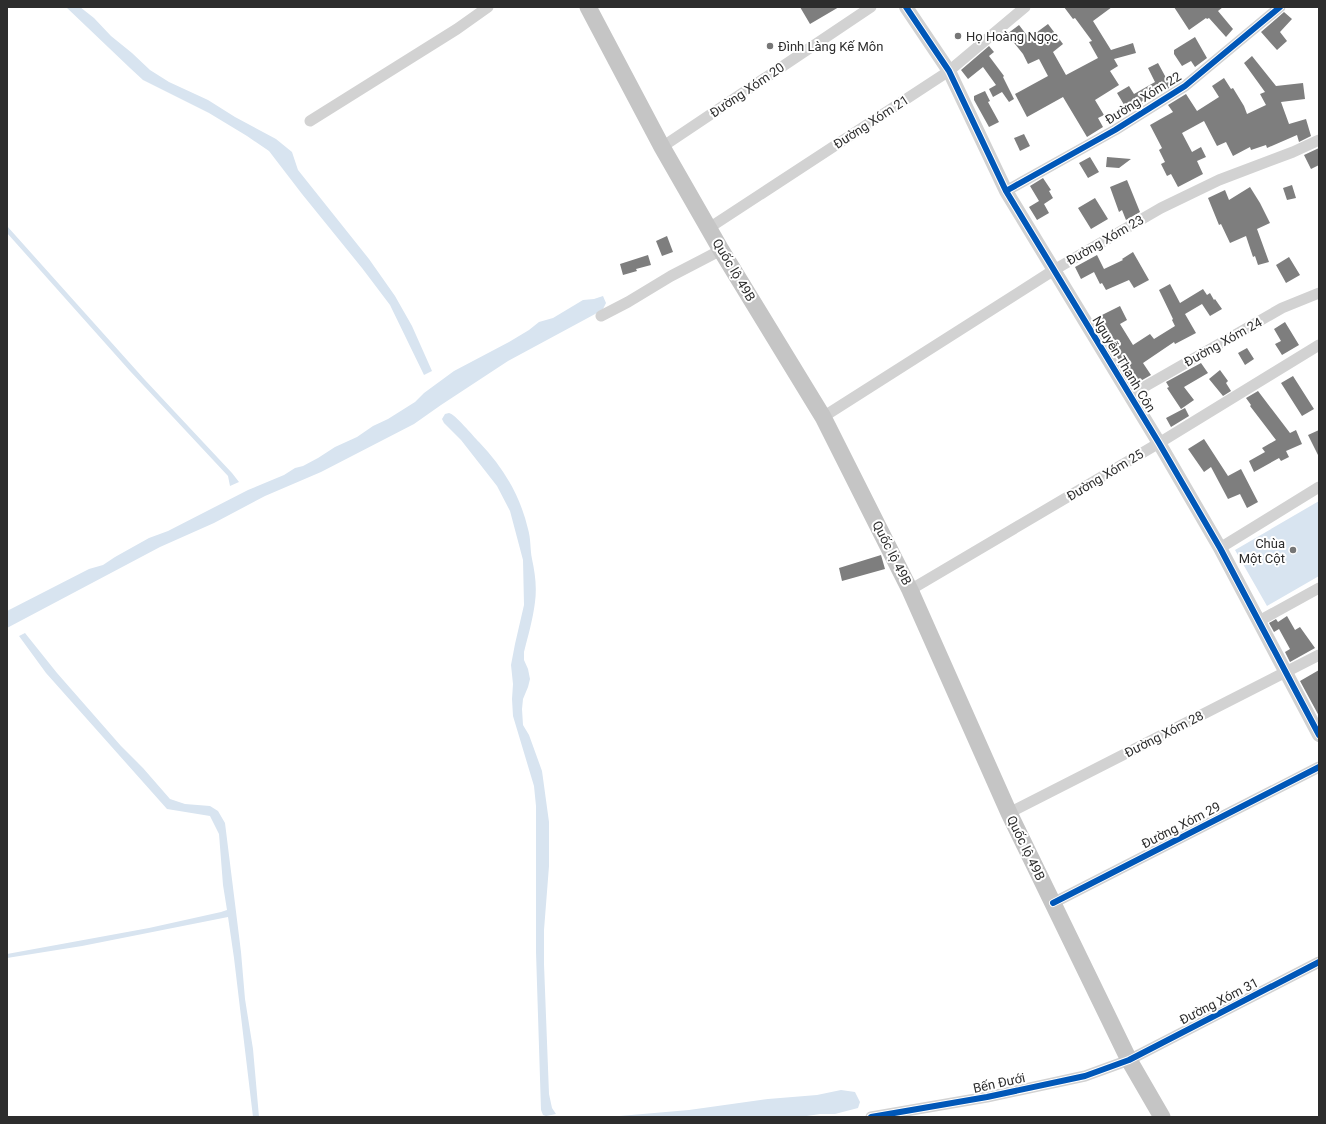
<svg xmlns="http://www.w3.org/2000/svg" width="1326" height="1124" font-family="Roboto,sans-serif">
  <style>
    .water { fill: #d8e4f0 }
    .building { fill: #7e7e7e }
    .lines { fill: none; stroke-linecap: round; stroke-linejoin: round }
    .minor { stroke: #d2d2d2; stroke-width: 11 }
    .tertiary { stroke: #d2d2d2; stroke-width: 14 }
    .primary { stroke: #c5c5c5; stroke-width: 17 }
    .cycleway-casing { stroke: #fff; stroke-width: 8 }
    .cycleway { stroke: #0057b8; stroke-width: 6 }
    .poi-dot { fill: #767676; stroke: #fff; stroke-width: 1.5 }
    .labels { text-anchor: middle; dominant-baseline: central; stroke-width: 4; stroke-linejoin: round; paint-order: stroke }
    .poi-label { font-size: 13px; fill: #2d2d2d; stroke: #fff; text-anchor: start }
    .street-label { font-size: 13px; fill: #2d2d2d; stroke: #fff }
  </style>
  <rect width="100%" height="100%" fill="#fff"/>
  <path class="water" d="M 66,7 L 80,7 L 94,18 L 111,36 L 132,53 L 150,70 L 169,82 L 208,100 L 235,117 L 276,139 L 292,152 L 298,170 L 369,259 L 395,296 L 412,326 L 432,371 L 424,375 L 390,305 L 362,268 L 302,194 L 269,151 L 247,136 L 209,113 L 143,80 L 130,68 Z
    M 7,226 L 145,380 L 232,473 L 239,482 L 230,486 L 228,476 L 130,371 L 7,233 Z
    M 603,296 L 606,303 L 603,309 L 597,313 L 508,361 L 441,405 L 414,424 L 321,472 L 265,496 L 214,523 L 160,547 L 7,628 L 7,611 L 89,569 L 103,565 L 115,557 L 149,538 L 168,531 L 248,490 L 284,475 L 295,468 L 303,466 L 318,458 L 335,447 L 357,437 L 373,426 L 388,419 L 415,402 L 424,393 L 454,371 L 509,342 L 529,330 L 539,322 L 553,318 L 583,300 L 594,299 Z
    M 449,413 C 455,414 473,436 479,442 C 503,467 520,495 528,529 C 531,539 530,549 532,559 C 535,573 537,587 535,602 C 533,619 528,636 524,652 L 524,660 L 528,669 L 530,679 L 528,687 L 523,699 L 522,709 L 523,725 L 529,735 L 542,771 L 549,822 L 549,866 L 544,930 L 544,964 L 549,1094 L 552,1108 L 556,1114 L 546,1116 L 543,1115 L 541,1110 L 536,952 L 536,806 L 534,786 L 513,716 L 512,699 L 513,684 L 511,665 L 515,644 L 524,605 L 523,560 L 510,511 L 497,486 L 461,440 L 444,423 L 442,419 L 445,414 Z
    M 1319,501 L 1319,576 L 1267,606 L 1235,550 Z
    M 25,633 L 57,673 L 121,746 L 143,768 L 170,799 L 185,804 L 210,806 L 218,811 L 225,823 L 241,952 L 245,999 L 253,1049 L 259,1117 L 253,1117 L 234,958 L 228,917 L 82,946 L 7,958 L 7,954 L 149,928 L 221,912 L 227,910 L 223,885 L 219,834 L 210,816 L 167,809 L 46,673 L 19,636 Z
    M 841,1090 L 855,1092 L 860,1102 L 858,1108 L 835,1114 L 820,1114 L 800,1117 L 608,1117 L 689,1110 L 768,1099 L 817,1095 Z"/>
  <path class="building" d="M 800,7 L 839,7 L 810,24 Z
    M 1064,7 L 1112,7 L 1093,21 L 1111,50 L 1133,43 L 1136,53 L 1114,59 L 1118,66 L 1110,71 L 1119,85 L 1095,100 L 1104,115 L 1098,118 L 1103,127 L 1087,137 L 1063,97 L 1027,117 L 1015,94 L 1048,76 L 1039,59 L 1028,64 L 1023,54 L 1007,34 L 1019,25 L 1029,38 L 1048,24 L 1063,44 L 1053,52 L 1066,75 L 1098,58 L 1089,42 L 1092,41 L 1075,18 L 1073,19 Z
    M 1174,7 L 1223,7 L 1218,11 L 1233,29 L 1226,37 L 1209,18 L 1207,19 L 1206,18 L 1189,30 Z
    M 1284,12 L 1292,19 L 1280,32 L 1287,41 L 1277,50 L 1261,32 Z
    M 1195,37 L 1207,58 L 1195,67 L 1191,61 L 1182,66 L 1174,54 L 1174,50 Z
    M 989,46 L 994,52 L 989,56 L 1004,76 L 1003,77 L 1014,99 L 1009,102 L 1002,92 L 993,97 L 989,89 L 996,85 L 983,67 L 968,79 L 961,70 Z
    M 1252,56 L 1276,86 L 1303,83 L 1305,99 L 1281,102 L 1289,124 L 1306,119 L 1311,136 L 1299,142 L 1297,135 L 1267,148 L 1266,145 L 1251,150 L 1250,147 L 1233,156 L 1226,142 L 1217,146 L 1204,121 L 1182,133 L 1192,152 L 1201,147 L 1206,157 L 1197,161 L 1203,174 L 1178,187 L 1171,174 L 1167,176 L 1161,164 L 1165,162 L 1159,150 L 1162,148 L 1150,125 L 1173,112 L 1168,105 L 1186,94 L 1197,111 L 1219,97 L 1212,86 L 1224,78 L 1231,89 L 1233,88 L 1244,106 L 1247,114 L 1266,105 L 1260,94 L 1265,92 L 1244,63 Z
    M 1158,63 L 1171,87 L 1160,93 L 1159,92 L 1141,102 L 1143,104 L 1129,113 L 1117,93 L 1129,86 L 1134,94 L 1155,82 L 1148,68 Z
    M 985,91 L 990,101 L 988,102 L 999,122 L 989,127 L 974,100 L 974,96 Z
    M 1024,134 L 1030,146 L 1020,151 L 1014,138 Z
    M 1319,148 L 1319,165 L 1311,169 L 1304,155 Z
    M 1090,157 L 1099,172 L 1088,178 L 1079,163 Z
    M 1107,157 L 1131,159 L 1119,168 L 1106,167 Z
    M 1043,178 L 1051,190 L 1049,191 L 1053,198 L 1044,204 L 1049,213 L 1037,220 L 1029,207 L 1039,201 L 1030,186 Z
    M 1127,180 L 1140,212 L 1126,220 L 1122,210 L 1119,212 L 1110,187 Z
    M 1292,185 L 1296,198 L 1287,200 L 1283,188 Z
    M 1250,187 L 1260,203 L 1270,223 L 1257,229 L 1269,262 L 1258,265 L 1255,256 L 1253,257 L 1246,236 L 1230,243 L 1221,224 L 1219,225 L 1208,198 L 1225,190 L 1229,200 Z
    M 1095,198 L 1108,219 L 1091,229 L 1078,208 Z
    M 667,236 L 673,252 L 662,256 L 656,241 Z
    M 1133,252 L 1149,280 L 1134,288 L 1129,280 L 1106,290 L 1102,283 L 1100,284 L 1094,272 L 1081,279 L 1075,267 L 1097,255 L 1104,269 L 1123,260 L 1122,259 Z
    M 648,255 L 651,265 L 636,269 L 637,271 L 623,275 L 620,264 Z
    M 1289,257 L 1300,275 L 1286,283 L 1276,265 Z
    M 1170,284 L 1180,303 L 1203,289 L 1207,295 L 1210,293 L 1214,300 L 1215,299 L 1222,309 L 1210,316 L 1202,304 L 1185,314 L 1196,333 L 1175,344 L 1174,342 L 1143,363 L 1151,375 L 1137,383 L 1127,368 L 1125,370 L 1094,319 L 1120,306 L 1127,320 L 1120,324 L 1133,345 L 1150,334 L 1154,339 L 1175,326 L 1172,320 L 1173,319 L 1159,290 Z
    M 1285,322 L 1299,345 L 1282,355 L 1275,344 L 1281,341 L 1274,329 Z
    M 1247,348 L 1254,359 L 1245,365 L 1238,353 Z
    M 1201,363 L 1208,373 L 1184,387 L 1194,400 L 1181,409 L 1167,388 L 1169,387 L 1166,382 Z
    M 1220,370 L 1228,381 L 1226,383 L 1231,391 L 1223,396 L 1209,379 Z
    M 1293,376 L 1314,409 L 1302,416 L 1281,383 Z
    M 1258,391 L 1290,433 L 1296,430 L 1302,444 L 1286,451 L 1289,457 L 1281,461 L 1279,458 L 1254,472 L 1249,461 L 1265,452 L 1262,448 L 1276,440 L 1250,406 L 1251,405 L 1246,398 Z
    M 1185,408 L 1189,416 L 1171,427 L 1166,418 Z
    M 1319,430 L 1319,457 L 1308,435 Z
    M 1204,439 L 1228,476 L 1241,469 L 1258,502 L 1247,508 L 1240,494 L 1228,499 L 1211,467 L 1204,472 L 1188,449 Z
    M 881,555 L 885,569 L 842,581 L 839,568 Z
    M 1287,616 L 1295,630 L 1300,627 L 1315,648 L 1290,662 L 1285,652 L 1290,649 L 1279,629 L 1274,632 L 1269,623 L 1276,619 L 1278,622 Z
    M 1319,670 L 1319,716 L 1300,681 Z"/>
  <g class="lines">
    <path class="minor" d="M 310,121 L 457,29 L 488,7
      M 662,147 L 871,7
      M 1006,191 L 1115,130 L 1185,86 L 1280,7
      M 709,228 L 949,71 L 1025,7
      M 601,316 L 628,302 L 671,276 L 721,250
      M 1130,395 L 1282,308 L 1319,293
      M 823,417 L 1054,270 L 1161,208 L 1219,180 L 1293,152 L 1319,140
      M 1220,548 L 1319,487
      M 910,590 L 1159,443 L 1319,345
      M 1259,621 L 1319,588
      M 1009,813 L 1319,655
      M 1053,903 L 1319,767
      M 871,1117 L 987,1097 L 1085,1076 L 1129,1060 L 1319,962"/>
    <path class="tertiary" d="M 906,7 L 949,71 L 1006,191 L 1159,443 L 1220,548 L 1319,735"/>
    <path class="primary" d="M 588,7 L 662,147 L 721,250 L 823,417 L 910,590 L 1009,813 L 1129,1060 L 1162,1117"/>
    <g class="cycleway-casing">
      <path id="cycleway" d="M 906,7 L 949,71 L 1006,191 L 1159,443 L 1220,548 L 1319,735
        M 1006,191 L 1115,130 L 1185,86 L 1280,7
        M 1053,903 L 1319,767
        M 871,1117 L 987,1097 L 1085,1076 L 1129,1060 L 1319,962"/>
    </g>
    <use href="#cycleway" class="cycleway"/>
  </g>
  <g class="poi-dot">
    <circle cx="958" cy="36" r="4"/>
    <circle cx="770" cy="46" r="4"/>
    <circle cx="1293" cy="550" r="4"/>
  </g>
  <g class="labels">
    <g class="poi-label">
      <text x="966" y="36">Họ Hoàng Ngọc</text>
      <text x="778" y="46">Đình Làng Kế Môn</text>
      <text x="1285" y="543" text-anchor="end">Chùa<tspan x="1285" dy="15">Một Cột</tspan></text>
    </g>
    <g class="street-label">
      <text transform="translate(747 90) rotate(-34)">Đường Xóm 20</text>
      <text transform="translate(1143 98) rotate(-32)">Đường Xóm 22</text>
      <text transform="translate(871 122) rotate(-33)">Đường Xóm 21</text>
      <text transform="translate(1105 240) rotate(-30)">Đường Xóm 23</text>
      <text transform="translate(734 270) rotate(59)">Quốc lộ 49B</text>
      <text transform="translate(1223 342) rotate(-29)">Đường Xóm 24</text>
      <text transform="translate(1124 364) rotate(59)">Nguyễn Thanh Côn</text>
      <text transform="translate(1105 475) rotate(-31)">Đường Xóm 25</text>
      <text transform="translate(892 553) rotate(63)">Quốc lộ 49B</text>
      <text transform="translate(1164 734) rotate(-27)">Đường Xóm 28</text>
      <text transform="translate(1181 825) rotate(-27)">Đường Xóm 29</text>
      <text transform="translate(1026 848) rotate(64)">Quốc lộ 49B</text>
      <text transform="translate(1219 1001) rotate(-27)">Đường Xóm 31</text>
      <text transform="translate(999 1083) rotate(-12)">Bến Đưới</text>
    </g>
  </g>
  <rect width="1326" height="1124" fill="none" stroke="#2d2d2d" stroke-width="16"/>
</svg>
